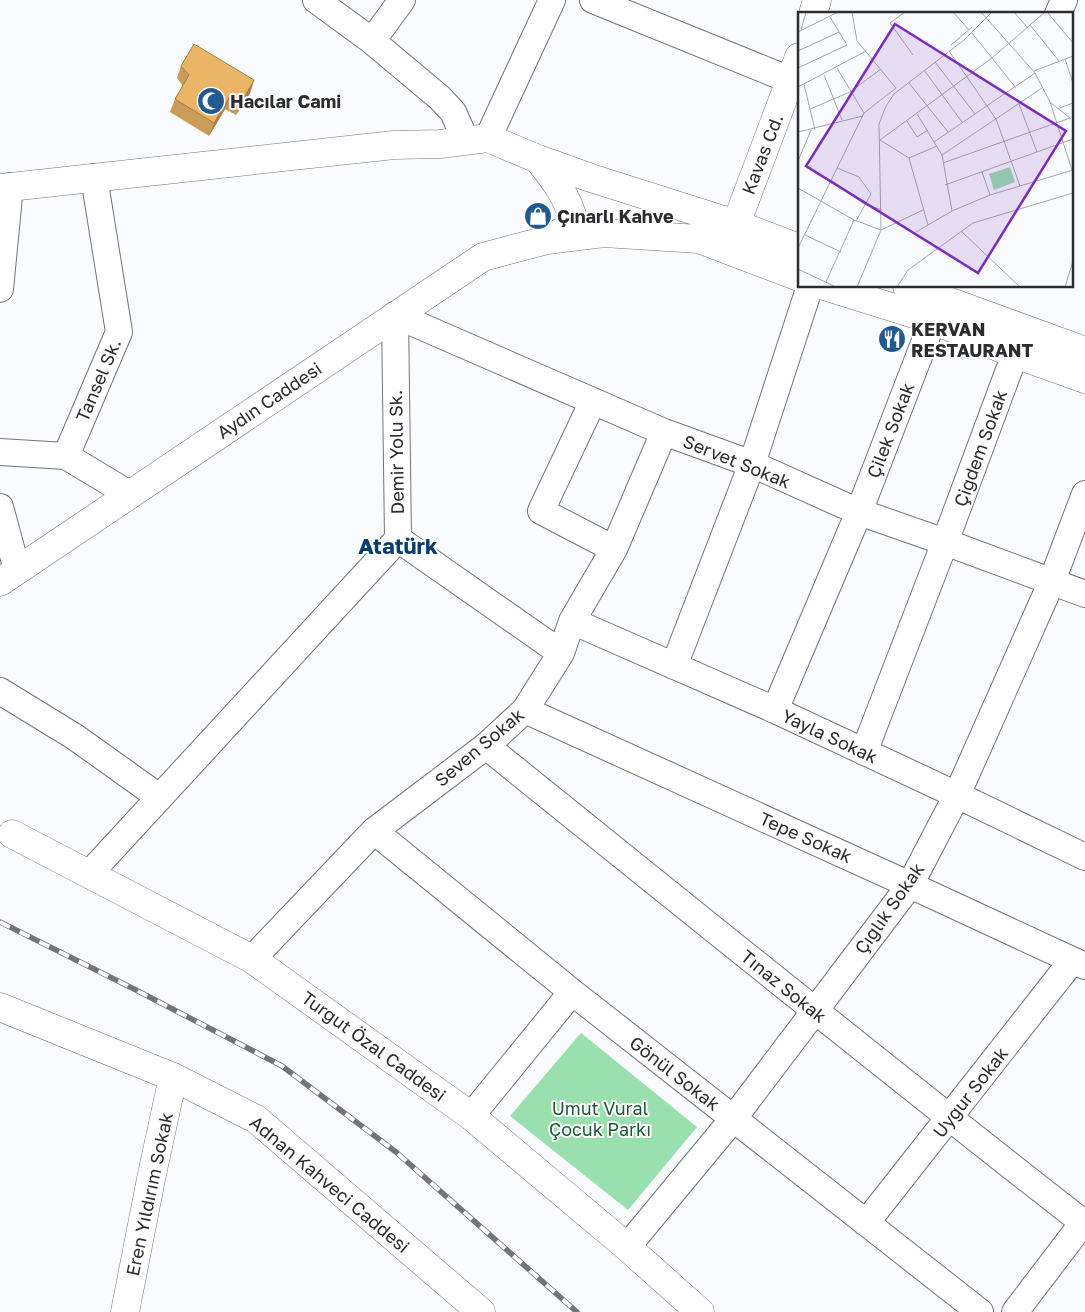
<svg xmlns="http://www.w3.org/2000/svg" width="1085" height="1312" font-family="'Golos Text',sans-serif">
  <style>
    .green { fill: #99e0ae }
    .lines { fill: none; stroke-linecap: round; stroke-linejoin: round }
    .street-casing { stroke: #71747a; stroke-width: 28 }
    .secondary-casing { stroke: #71747a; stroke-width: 29 }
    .street { stroke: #fff; stroke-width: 26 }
    .secondary { stroke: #fff; stroke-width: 28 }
    .rail-casing { stroke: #737477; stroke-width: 5.5 }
    .rail { stroke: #fff; stroke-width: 4; stroke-dasharray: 11; stroke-linecap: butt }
    .wall { fill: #ca9c59 }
    .shaded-wall { fill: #a47f49 }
    .building { fill: #ebb568; stroke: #a47f49 }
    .labels { text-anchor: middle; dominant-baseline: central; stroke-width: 4; stroke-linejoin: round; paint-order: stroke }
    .poi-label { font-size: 18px; font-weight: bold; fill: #2b2c2f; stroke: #fff; text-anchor: start }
    .street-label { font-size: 18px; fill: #2b2c2f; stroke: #fff }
    .park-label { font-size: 18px; fill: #1f5a36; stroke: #fff }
    .district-label { font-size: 22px; font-weight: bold; fill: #063d6e; stroke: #fff }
    .inset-road { fill: none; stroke: #a7a8ab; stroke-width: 1 }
    .view { fill: #7b2cbf; fill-opacity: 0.15; stroke: #7b2cbf; stroke-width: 2.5 }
    .inset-edge { fill: none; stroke: #2b2c2f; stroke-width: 2.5 }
  </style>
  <rect width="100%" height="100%" fill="#fafbfe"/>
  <path class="green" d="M 581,1033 L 697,1127 L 628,1210 L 510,1116 Z"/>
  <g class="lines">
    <g class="street-casing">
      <path id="street" d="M 316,0 L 372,41 L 440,98 L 453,112 L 466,141
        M 593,0 L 790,80
        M 1058,14 L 1064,0
        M 372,41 L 402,0
        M 488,138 L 552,0
        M 0,289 L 10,186
        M 593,401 L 541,511 L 614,549
        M 0,452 L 66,456 L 119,332 L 94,177
        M 66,456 L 129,494
        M 0,507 L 17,570
        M 572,621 L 775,710 L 957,795 L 1085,857
        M 561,653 L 398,539 L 395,315 L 664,432 L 752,464 L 859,512 L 945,542 L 1085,594
        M 674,666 L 752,464 L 810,286
        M 0,691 L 75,737 L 159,797
        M 525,710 L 910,885 L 1085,966
        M 775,710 L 859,512 L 933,320
        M 486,746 C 685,906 883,1067 1085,1224
        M 864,752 L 945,542 L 1015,354
        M 374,831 L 572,992 L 980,1312
        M 89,874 L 398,539
        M 252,959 L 374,831 L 486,746 L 525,710 L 561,653 L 572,621 L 614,549 L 664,432
        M 471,1116 L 572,992
        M 866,1223 L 1072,961
        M 627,1247 L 733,1119 L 910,885 L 957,795 L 1052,581 L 1085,494
        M 1015,1312 L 1085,1220"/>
    </g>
    <g class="secondary-casing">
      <path id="secondary" d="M 813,14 L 817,0
        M 538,159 C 553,178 566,194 573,218 L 565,230 L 547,240
        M 0,188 L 394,145 L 440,144 L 488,138 L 538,159 L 591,178 L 736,224 L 799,248
        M 736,224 L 799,57
        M 824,286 L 933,320 L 1015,354 L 1085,379
        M 907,286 L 1085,351
        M 0,582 L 483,257 L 547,240 L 604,233 L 699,239 L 799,277
        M 12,834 L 252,959 L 471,1116 L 627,1247 L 700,1312
        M 0,1007 L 173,1077 L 256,1119 L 481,1312
        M 125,1312 L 151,1179 L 173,1077"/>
    </g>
    <use href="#street" class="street"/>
    <use href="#secondary" class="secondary"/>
    <g class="rail-casing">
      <path id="rail" d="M 0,922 L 134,989 L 282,1066 L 396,1152 L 577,1312"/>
    </g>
    <use href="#rail" class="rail"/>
  </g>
  <path class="wall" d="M 181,66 L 254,80 L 250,93 L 236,115 L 225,109 L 209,136 L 170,112 L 175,99 L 183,86 L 177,78 Z"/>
  <path class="shaded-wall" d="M 254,80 L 250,93 L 236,115 L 241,103 Z
    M 230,96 L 225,109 L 209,136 L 214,123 Z"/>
  <path class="building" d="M 194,44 L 254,80 L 241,103 L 230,96 L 214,123 L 175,99 L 189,75 L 181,66 Z"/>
  <defs>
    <g id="mosque-disc" transform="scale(1.4375)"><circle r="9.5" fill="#215991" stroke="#fff"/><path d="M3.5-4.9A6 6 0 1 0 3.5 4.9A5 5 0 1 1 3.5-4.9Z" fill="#fff"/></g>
    <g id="shop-disc" transform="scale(1.4375)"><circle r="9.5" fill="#215991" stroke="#fff"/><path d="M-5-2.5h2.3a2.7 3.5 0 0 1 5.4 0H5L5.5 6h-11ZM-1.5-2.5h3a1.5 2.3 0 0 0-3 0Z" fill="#fff"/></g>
    <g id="restaurant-disc" transform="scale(1.4375)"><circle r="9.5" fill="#215991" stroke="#fff"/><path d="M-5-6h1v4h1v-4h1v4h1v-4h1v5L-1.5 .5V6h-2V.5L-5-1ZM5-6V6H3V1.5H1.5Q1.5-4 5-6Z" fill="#fff"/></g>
  </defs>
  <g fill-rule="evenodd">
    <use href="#mosque-disc" x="211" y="101"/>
    <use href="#shop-disc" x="538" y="216"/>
    <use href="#restaurant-disc" x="892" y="339"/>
  </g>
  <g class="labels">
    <g class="poi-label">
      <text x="230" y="101">Hacılar Cami</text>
      <text x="557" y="216">Çınarlı Kahve</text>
      <text x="911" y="329">KERVAN<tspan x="911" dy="21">RESTAURANT</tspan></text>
    </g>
    <g class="street-label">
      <text transform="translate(762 154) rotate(-69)">Kavas Cd.</text>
      <text transform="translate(98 380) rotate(-67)">Tansel Sk.</text>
      <text transform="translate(269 400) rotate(-34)">Aydın Caddesi</text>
      <text transform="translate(890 430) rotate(-69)">Çilek Sokak</text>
      <text transform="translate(980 448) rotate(-70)">Çiğdem Sokak</text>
      <text transform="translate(396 452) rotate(-91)">Demir Yolu Sk.</text>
      <text transform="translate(737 461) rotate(22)">Servet Sokak</text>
      <text transform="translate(830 736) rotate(25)">Yayla Sokak</text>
      <text transform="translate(479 747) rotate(-40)">Seven Sokak</text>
      <text transform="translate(806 837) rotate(24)">Tepe Sokak</text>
      <text transform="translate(889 908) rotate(-55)">Çığlık Sokak</text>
      <text transform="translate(784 986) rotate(39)">Tınaz Sokak</text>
      <text transform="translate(374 1046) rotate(36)">Turgut Özal Caddesi</text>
      <text transform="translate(675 1073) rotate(38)">Gönül Sokak</text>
      <text transform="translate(970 1092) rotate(-52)">Uygur Sokak</text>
      <text transform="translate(330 1184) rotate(40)">Adnan Kahveci Caddesi</text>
      <text transform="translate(149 1194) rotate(-78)">Eren Yıldırım Sokak</text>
    </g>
    <g class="park-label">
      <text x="600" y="1108">Umut Vural<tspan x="600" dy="21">Çocuk Parkı</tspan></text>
    </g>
    <g class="district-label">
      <text x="398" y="545">Atatürk</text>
    </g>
  </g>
  <g transform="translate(798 12)">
    <rect width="275" height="275" fill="#fafbfe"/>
    <path d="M 212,155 L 217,170 L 196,178 L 191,162 Z" fill="#99e0ae"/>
    <path class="inset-road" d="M 54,0 L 59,29 L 98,76M 107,0 L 92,11 L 115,43M 155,0 L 171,18M 183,0 L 237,61 L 252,90 L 274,158M 216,0 L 229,15M 249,0 L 275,31M 232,13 L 261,49M 3,18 L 8,0M 0,20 L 40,0M 174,21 L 218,76M 153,33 L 174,15M 0,39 L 41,20M 151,39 L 198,107 L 222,174M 267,47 L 275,71M 137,50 L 177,102M 0,56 L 49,33 L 32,5M 39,56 L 66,101M 126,58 L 164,110M 236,59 L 275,44M 26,63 L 44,108M 111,71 L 150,120M 6,72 L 17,118M 0,75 L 68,39M 252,90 L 273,107M 221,92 L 239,140M 12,97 L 52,80 L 83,57M 259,97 L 275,91M 119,102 L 144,143 L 154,199M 109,109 L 119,125 L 130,118M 0,120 L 65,104M 136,130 L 237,61M 139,134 L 111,146 L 82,128 L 194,46 L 247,0M 144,143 L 244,76M 111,146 L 130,213M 0,149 L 13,118M 145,151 L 272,106M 39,156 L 61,165 L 73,182 L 58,209M 184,160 L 192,183M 33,168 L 66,192 L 84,198M 147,173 L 275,127M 0,176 L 56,208 L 83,218 L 125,198M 163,219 L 222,275M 118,220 L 154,199 L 192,183 L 275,158M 7,223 L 43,240M 0,236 L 66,101 L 98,76M 0,257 L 38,275M 28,270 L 56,208M 59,275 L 83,218 L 81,112 L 88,94 L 96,82 L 166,28 L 194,0M 99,275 L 110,258 L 175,211 L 275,181M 267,275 L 275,249"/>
    <path class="view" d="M 97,12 L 268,119 L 180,261 L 8,154 Z"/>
    <rect width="275" height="275" class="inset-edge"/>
  </g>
</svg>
